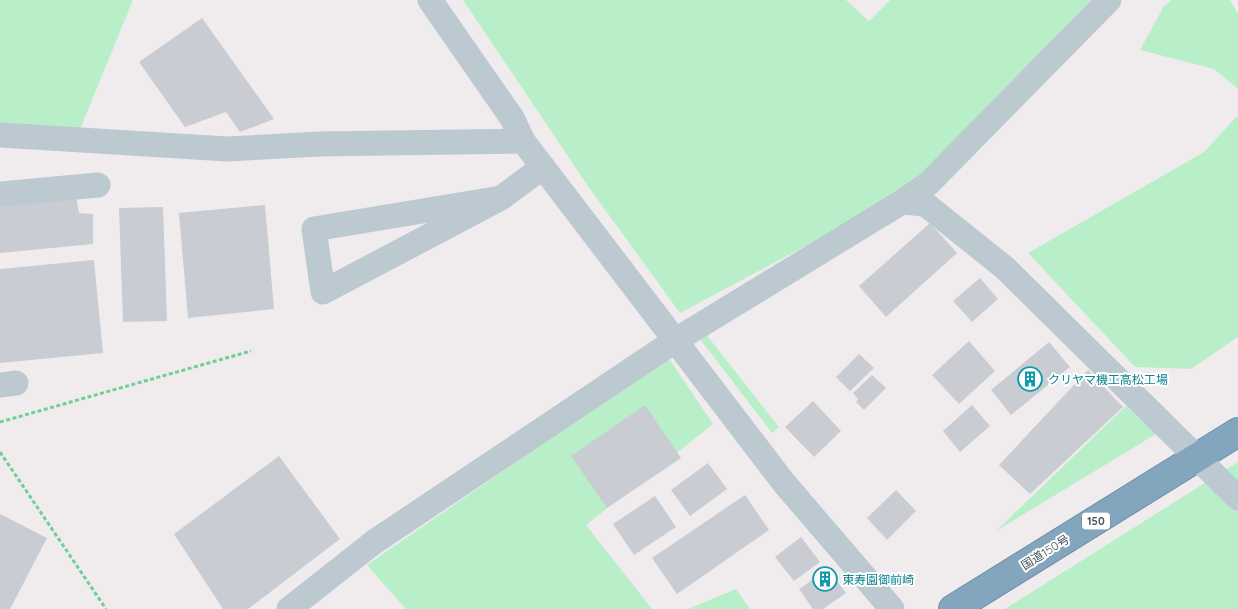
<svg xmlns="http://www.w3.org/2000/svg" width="1238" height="609" font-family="Quicksand,'Noto Sans JP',sans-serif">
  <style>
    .green { fill: #b9efc8 }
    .building { fill: #c9ccd2 }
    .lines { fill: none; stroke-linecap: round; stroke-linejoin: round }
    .highway-casing { stroke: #6e90a9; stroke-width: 30 }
    .path { stroke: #70ce96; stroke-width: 3; stroke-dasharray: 4 2.5; stroke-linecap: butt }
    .minor { stroke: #bdc9d0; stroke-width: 25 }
    .highway { stroke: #83a5bd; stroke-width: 28 }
    .labels { text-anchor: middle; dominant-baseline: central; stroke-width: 4; stroke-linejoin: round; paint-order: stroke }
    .shield { fill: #fff; stroke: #7d868c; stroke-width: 1 }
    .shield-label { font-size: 11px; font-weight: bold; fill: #45525a }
    .culture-label { font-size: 12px; fill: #0d838f; stroke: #fff; text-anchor: start }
    .street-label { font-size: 12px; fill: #45525a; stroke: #fff }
  </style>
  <rect width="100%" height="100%" fill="#f0eced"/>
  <path class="green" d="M 0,0 L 133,0 L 78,134 L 0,125 Z
    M 463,0 L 846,0 L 869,21 L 890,0 L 1111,0 L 905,193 L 680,313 L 590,189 Z
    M 1172,0 L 1230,0 L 1238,14 L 1238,89 L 1214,69 L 1140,50 L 1164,6 Z
    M 1238,115 L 1238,337 L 1191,369 L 1135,367 L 1028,253 L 1204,152 Z
    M 705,333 L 779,427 L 772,433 L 700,339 Z
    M 668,357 L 713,424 L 586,525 L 652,609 L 406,609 L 367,565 Z
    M 1126,406 L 1156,434 L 996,531 Z
    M 1238,462 L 1238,609 L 1005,609 Z
    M 736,589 L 750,609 L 688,609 Z"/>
  <path class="building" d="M 202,18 L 274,119 L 240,132 L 226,112 L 185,127 L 139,62 Z
    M 76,195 L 79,213 L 93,214 L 93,244 L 0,253 L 0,203 Z
    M 265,205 L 274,309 L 188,318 L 179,213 Z
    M 163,207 L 167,321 L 123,322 L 119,208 Z
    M 930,223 L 957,253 L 886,317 L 859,286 Z
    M 94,260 L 103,353 L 0,363 L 0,269 Z
    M 980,278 L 998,299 L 972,322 L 953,301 Z
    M 969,341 L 995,371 L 959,404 L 932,375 Z
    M 1049,342 L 1070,367 L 1011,415 L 991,390 Z
    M 859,354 L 874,368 L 850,391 L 836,377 Z
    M 1088,370 L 1123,407 L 1030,494 L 999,465 Z
    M 872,375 L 886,388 L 864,410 L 856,402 L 858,399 L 853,393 Z
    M 813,401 L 841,431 L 814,457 L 785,427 Z
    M 645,405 L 681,458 L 607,508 L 571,456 Z
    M 972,405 L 990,426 L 960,452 L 943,431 Z
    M 279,456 L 340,539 L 248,609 L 223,609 L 174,534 Z
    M 708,463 L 727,489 L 690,516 L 671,490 Z
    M 896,490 L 916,511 L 887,540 L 867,518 Z
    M 745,495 L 769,530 L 677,594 L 652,558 Z
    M 655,496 L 676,527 L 634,555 L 613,524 Z
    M 0,514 L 47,538 L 10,609 L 0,609 Z
    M 801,537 L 820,562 L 794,581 L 775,557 Z
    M 828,569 L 846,593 L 823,609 L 813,609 L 799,589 Z"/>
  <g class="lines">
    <g class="highway-casing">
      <path id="highway" d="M 953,609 L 1238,432"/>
    </g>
    <path class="path" d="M 0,422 L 251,351
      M 0,452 L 106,609"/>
    <path class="minor" d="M 430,0 L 512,118 L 523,141 L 784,483 L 892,609
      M 0,135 L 227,149 L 319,144 L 523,141
      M 0,194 L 98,185
      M 501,198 L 323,292 L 314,229 L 501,198 L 543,167
      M 902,202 L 928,184 L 1109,0
      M 0,385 L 16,383
      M 289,609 L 374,542 L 676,340 L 902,202 L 925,204 L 1005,268 L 1238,498"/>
    <use href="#highway" class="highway"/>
  </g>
  <defs>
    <g id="building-ring" transform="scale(1.25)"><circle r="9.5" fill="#fff" stroke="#0f9aa8" stroke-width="1.5"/><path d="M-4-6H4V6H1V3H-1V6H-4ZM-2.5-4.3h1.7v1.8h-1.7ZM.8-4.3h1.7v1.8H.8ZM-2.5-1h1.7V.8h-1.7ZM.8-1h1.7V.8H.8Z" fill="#0f9aa8"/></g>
  </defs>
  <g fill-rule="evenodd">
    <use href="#building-ring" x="1030" y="379"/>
    <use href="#building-ring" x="825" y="579"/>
  </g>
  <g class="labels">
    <rect class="shield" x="1082" y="512.5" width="28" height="17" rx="4"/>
    <g class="shield-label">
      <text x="1096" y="521">150</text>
    </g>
    <g class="culture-label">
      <text x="1048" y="379">クリヤマ機工高松工場</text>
      <text x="842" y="579">東寿園御前崎</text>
    </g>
    <g class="street-label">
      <text transform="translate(1045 552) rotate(-32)">国道150号</text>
    </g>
  </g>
</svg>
